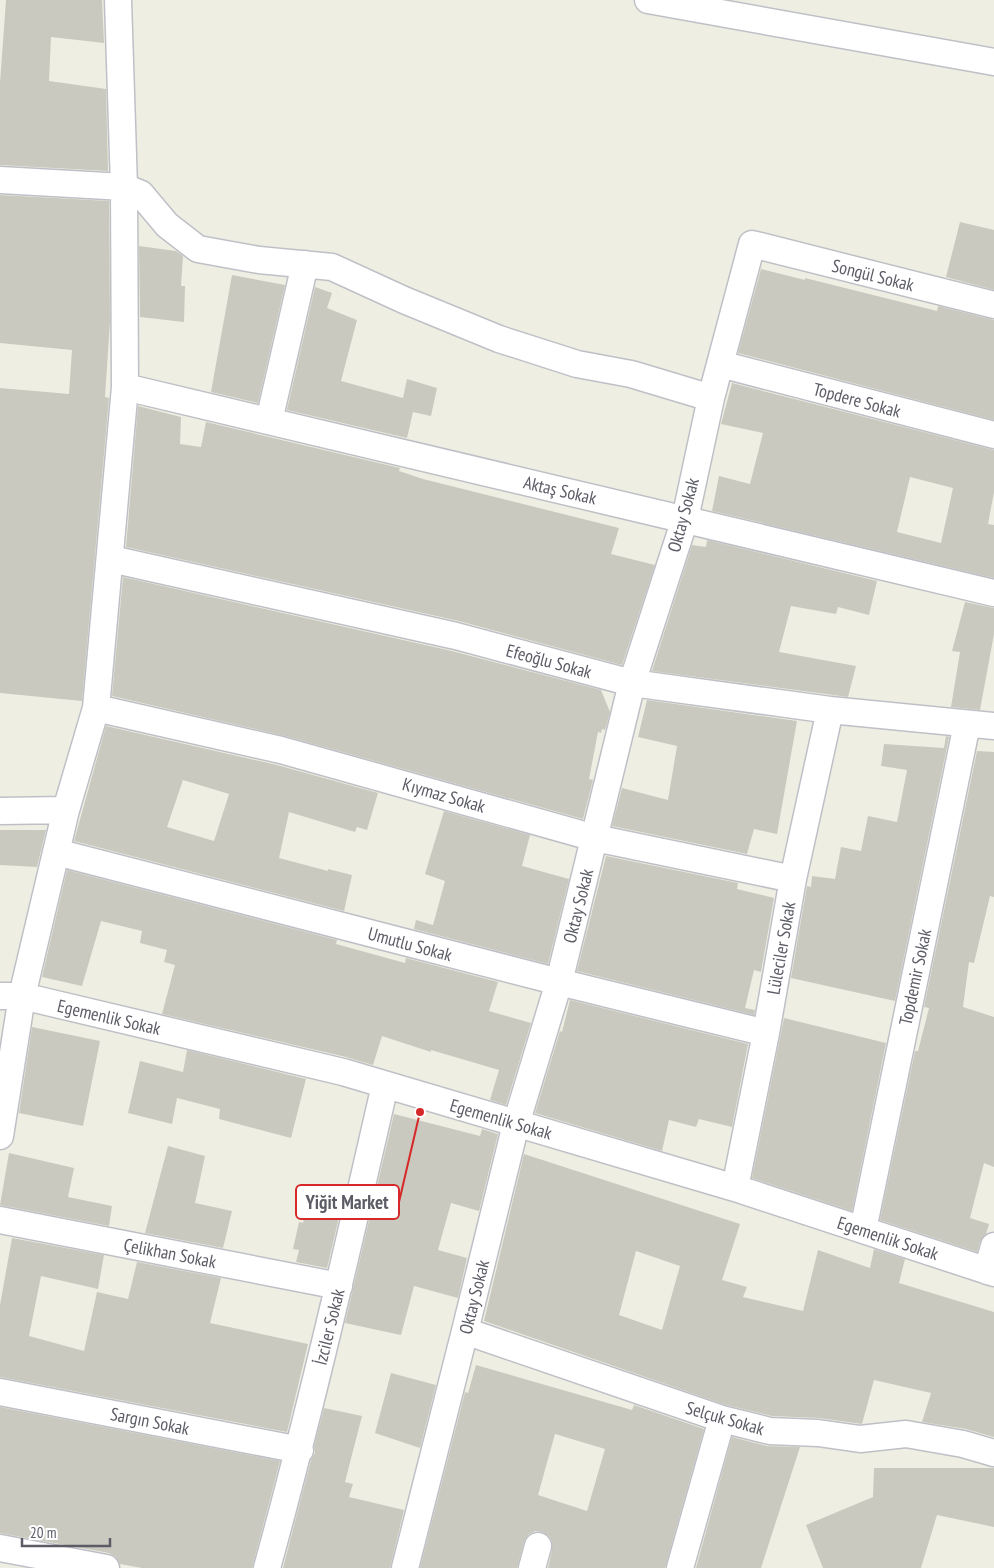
<svg xmlns="http://www.w3.org/2000/svg" width="994" height="1568" font-family="'PT Sans Narrow',sans-serif">
  <style>
    .building { fill: #cac9bf; fill-rule: evenodd }
    .lines { fill: none; stroke-linecap: round; stroke-linejoin: round }
    .minor-casing { stroke: #bfc0c7; stroke-width: 29 }
    .minor { stroke: #fff; stroke-width: 26 }
    .labels { text-anchor: middle; dominant-baseline: central; stroke-width: 4; stroke-linejoin: round; paint-order: stroke }
    .street-label { font-size: 18px; fill: #5b5c65; stroke: #fff }
    .leader { fill: none; stroke: #d62828; stroke-width: 2 }
    .callout-dot { fill: #d62828; stroke: #fff; stroke-width: 2 }
    .callout { fill: #fff; stroke: #d62828; stroke-width: 2 }
    .callout-label { font-size: 19px; text-anchor: middle; font-weight: bold; fill: #5b5c65 }
  </style>
  <rect width="100%" height="100%" fill="#eeefe2"/>
  <path class="building" d="M 6,0 L 102,0 L 104,43 L 51,37 L 49,81 L 106,89 L 108,171 L 0,165 L 0,83 Z
    M 0,195 L 109,201 L 110,322 L 105,397 L 109,398 L 82,701 L 0,693 L 0,388 L 69,394 L 72,350 L 0,343 Z
    M 960,222 L 994,230 L 994,290 L 946,277 Z
    M 139,246 L 176,251 L 183,256 L 181,286 L 185,286 L 184,322 L 140,317 Z
    M 761,269 L 805,280 L 805,278 L 937,311 L 938,306 L 994,320 L 994,420 L 738,353 Z
    M 232,275 L 285,285 L 258,403 L 211,392 Z
    M 315,287 L 332,293 L 327,308 L 357,320 L 341,381 L 403,398 L 407,379 L 437,388 L 431,416 L 413,412 L 407,438 L 287,410 Z
    M 732,383 L 994,450 L 994,492 L 988,524 L 994,525 L 994,578 L 712,511 L 719,476 L 750,484 L 763,433 L 721,424 ZM 910,477 L 953,488 L 941,543 L 897,532 Z
    M 138,406 L 181,417 L 180,444 L 201,447 L 206,422 L 400,468 L 399,471 L 423,479 L 619,528 L 611,554 L 655,565 L 622,665 L 459,621 L 126,547 Z
    M 707,540 L 877,581 L 869,615 L 838,607 L 836,614 L 791,606 L 779,652 L 856,666 L 848,697 L 652,671 L 692,545 L 706,547 Z
    M 123,577 L 452,651 L 601,690 L 610,712 L 605,730 L 602,729 L 601,733 L 598,732 L 589,779 L 593,780 L 583,819 L 285,736 L 112,696 Z
    M 965,602 L 994,608 L 994,634 L 980,710 L 951,707 L 960,652 L 952,651 Z
    M 647,700 L 797,721 L 777,834 L 754,829 L 747,854 L 612,826 L 622,788 L 668,800 L 677,746 L 638,737 Z
    M 106,726 L 277,765 L 378,793 L 367,830 L 357,827 L 355,832 L 289,812 L 279,858 L 328,871 L 328,869 L 352,875 L 344,911 L 74,841 ZM 183,780 L 229,794 L 214,841 L 167,827 Z
    M 946,736 L 949,737 L 895,1001 L 791,978 L 807,886 L 811,887 L 812,876 L 835,879 L 841,847 L 861,851 L 868,816 L 897,822 L 907,770 L 881,766 L 884,744 L 944,748 Z
    M 977,751 L 994,752 L 994,897 L 990,896 L 974,963 L 969,962 L 963,1007 L 994,1017 L 994,1167 L 984,1163 L 970,1218 L 989,1224 L 986,1234 L 980,1242 L 977,1252 L 880,1220 L 915,1051 L 918,1051 L 929,1008 L 924,1007 Z
    M 444,811 L 530,835 L 522,866 L 569,879 L 548,964 L 414,929 L 416,920 L 433,925 L 445,881 L 425,874 Z
    M 0,830 L 46,830 L 37,867 L 0,865 Z
    M 606,856 L 738,883 L 737,889 L 774,898 L 761,972 L 754,970 L 745,1008 L 755,1010 L 754,1015 L 577,971 Z
    M 67,870 L 337,940 L 336,944 L 405,963 L 406,958 L 498,982 L 489,1011 L 531,1023 L 506,1105 L 490,1100 L 499,1070 L 431,1050 L 431,1052 L 382,1036 L 373,1065 L 346,1057 L 162,1014 L 175,965 L 164,962 L 167,950 L 140,943 L 142,931 L 101,921 L 82,986 L 42,977 Z
    M 570,1000 L 748,1044 L 732,1127 L 699,1119 L 696,1127 L 669,1120 L 662,1151 L 535,1113 L 560,1031 L 562,1032 Z
    M 784,1018 L 886,1043 L 852,1211 L 752,1178 Z
    M 32,1027 L 100,1041 L 83,1126 L 19,1113 Z
    M 187,1050 L 306,1079 L 291,1138 L 219,1119 L 220,1109 L 177,1098 L 172,1124 L 128,1113 L 140,1061 L 183,1072 Z
    M 394,1114 L 480,1136 L 482,1129 L 498,1134 L 479,1211 L 451,1203 L 438,1250 L 467,1258 L 458,1298 L 414,1286 L 401,1335 L 345,1323 Z
    M 168,1146 L 205,1156 L 195,1203 L 232,1211 L 223,1248 L 145,1233 Z
    M 9,1153 L 74,1168 L 68,1197 L 112,1206 L 109,1226 L 0,1205 Z
    M 524,1154 L 740,1224 L 722,1280 L 747,1287 L 743,1297 L 803,1311 L 818,1250 L 870,1268 L 874,1249 L 905,1259 L 899,1283 L 994,1312 L 994,1437 L 966,1429 L 922,1422 L 931,1393 L 874,1380 L 862,1424 L 819,1418 L 772,1416 L 726,1405 L 484,1321 ZM 636,1251 L 680,1266 L 662,1330 L 619,1315 Z
    M 312,1185 L 345,1192 L 327,1268 L 296,1262 L 299,1250 L 293,1249 L 299,1222 L 303,1223 Z
    M 12,1238 L 104,1255 L 98,1289 L 41,1276 L 29,1336 L 84,1351 L 97,1292 L 128,1299 L 137,1262 L 221,1278 L 210,1323 L 308,1344 L 287,1432 L 0,1377 L 0,1305 Z
    M 476,1365 L 632,1410 L 634,1405 L 704,1429 L 665,1568 L 548,1568 L 552,1550 L 552,1542 L 549,1536 L 542,1532 L 535,1531 L 528,1535 L 524,1542 L 517,1568 L 420,1568 L 465,1392 L 468,1393 ZM 555,1434 L 605,1449 L 587,1511 L 538,1495 Z
    M 391,1373 L 436,1385 L 420,1448 L 375,1433 Z
    M 0,1407 L 280,1461 L 252,1568 L 142,1568 L 120,1564 L 116,1557 L 109,1553 L 0,1533 Z
    M 324,1408 L 362,1416 L 345,1482 L 353,1484 L 349,1497 L 404,1510 L 390,1568 L 283,1568 L 311,1460 L 315,1453 L 314,1447 Z
    M 732,1437 L 767,1446 L 800,1447 L 761,1568 L 696,1568 Z
    M 874,1468 L 994,1468 L 994,1527 L 937,1515 L 921,1568 L 823,1568 L 806,1525 L 873,1497 Z"/>
  <g class="lines">
    <g class="minor-casing">
      <path id="minor" d="M 648,0 L 994,62
        M 0,180 L 124,187 L 141,194 L 167,225 L 198,249 L 259,260 L 332,267 L 404,300 L 499,339 L 577,364 L 631,374 L 711,398
        M 720,364 L 994,435
        M 125,387 L 994,593
        M 269,421 L 305,264
        M 111,559 L 456,636 L 632,683 L 830,710 L 994,726
        M 96,708 L 281,750 L 595,838 L 793,879
        M 0,811 L 66,810
        M 56,852 L 559,982 L 766,1033
        M 0,996 L 22,996 L 343,1072 L 735,1188 L 994,1273
        M 0,1136 L 22,996 L 66,810 L 96,708 L 125,387 L 124,187 L 118,0
        M 735,1188 L 766,1033 L 793,879 L 830,710
        M 0,1220 L 339,1286
        M 863,1230 L 967,724
        M 987,1271 L 994,1246
        M 465,1331 L 722,1419 L 770,1431 L 818,1433 L 860,1439 L 906,1434 L 963,1444 L 994,1453
        M 0,1392 L 300,1450
        M 0,1548 L 106,1568
        M 267,1568 C 311,1408 348,1247 385,1085
        M 405,1568 L 465,1331 L 516,1124 L 559,982 L 632,683 L 685,519 L 711,398 L 752,244 L 994,305
        M 532,1568 L 538,1546
        M 680,1568 L 722,1419"/>
    </g>
    <use href="#minor" class="minor"/>
  </g>
  <g class="labels">
    <g class="street-label">
      <text transform="translate(873 275) rotate(14)">Songül Sokak</text>
      <text transform="translate(857 400) rotate(15)">Topdere Sokak</text>
      <text transform="translate(560 490) rotate(13)">Aktaş Sokak</text>
      <text transform="translate(683 515) rotate(-75)">Oktay Sokak</text>
      <text transform="translate(549 661) rotate(15)">Efeoğlu Sokak</text>
      <text transform="translate(444 795) rotate(16)">Kıymaz Sokak</text>
      <text transform="translate(578 906) rotate(-76)">Oktay Sokak</text>
      <text transform="translate(410 944) rotate(15)">Umutlu Sokak</text>
      <text transform="translate(781 948) rotate(-80)">Lüleciler Sokak</text>
      <text transform="translate(915 977) rotate(-78)">Topdemir Sokak</text>
      <text transform="translate(109 1017) rotate(13)">Egemenlik Sokak</text>
      <text transform="translate(501 1119) rotate(16)">Egemenlik Sokak</text>
      <text transform="translate(888 1238) rotate(18)">Egemenlik Sokak</text>
      <text transform="translate(170 1253) rotate(11)">Çelikhan Sokak</text>
      <text transform="translate(474 1297) rotate(-76)">Oktay Sokak</text>
      <text transform="translate(329 1327) rotate(-76)">İzciler Sokak</text>
      <text transform="translate(725 1418) rotate(16)">Selçuk Sokak</text>
      <text transform="translate(150 1421) rotate(11)">Sargın Sokak</text>
    </g>
  </g>
  <path class="leader" d="M420 1112L399 1202"/>
  <circle class="callout-dot" cx="420" cy="1112" r="5"/>
  <rect class="callout" x="296" y="1185" width="103" height="34" rx="5"/>
  <g class="callout-label">
    <text x="347" y="1209">Yiğit Market</text>
  </g>
  <path d="M22 1538v8h88v-8" fill="none" stroke="#5b5c65" stroke-width="2.5"/>
  <text x="30" y="1538" font-size="15" fill="#5b5c65" stroke="#ffffff" stroke-width="4" paint-order="stroke">20 m</text>
</svg>
